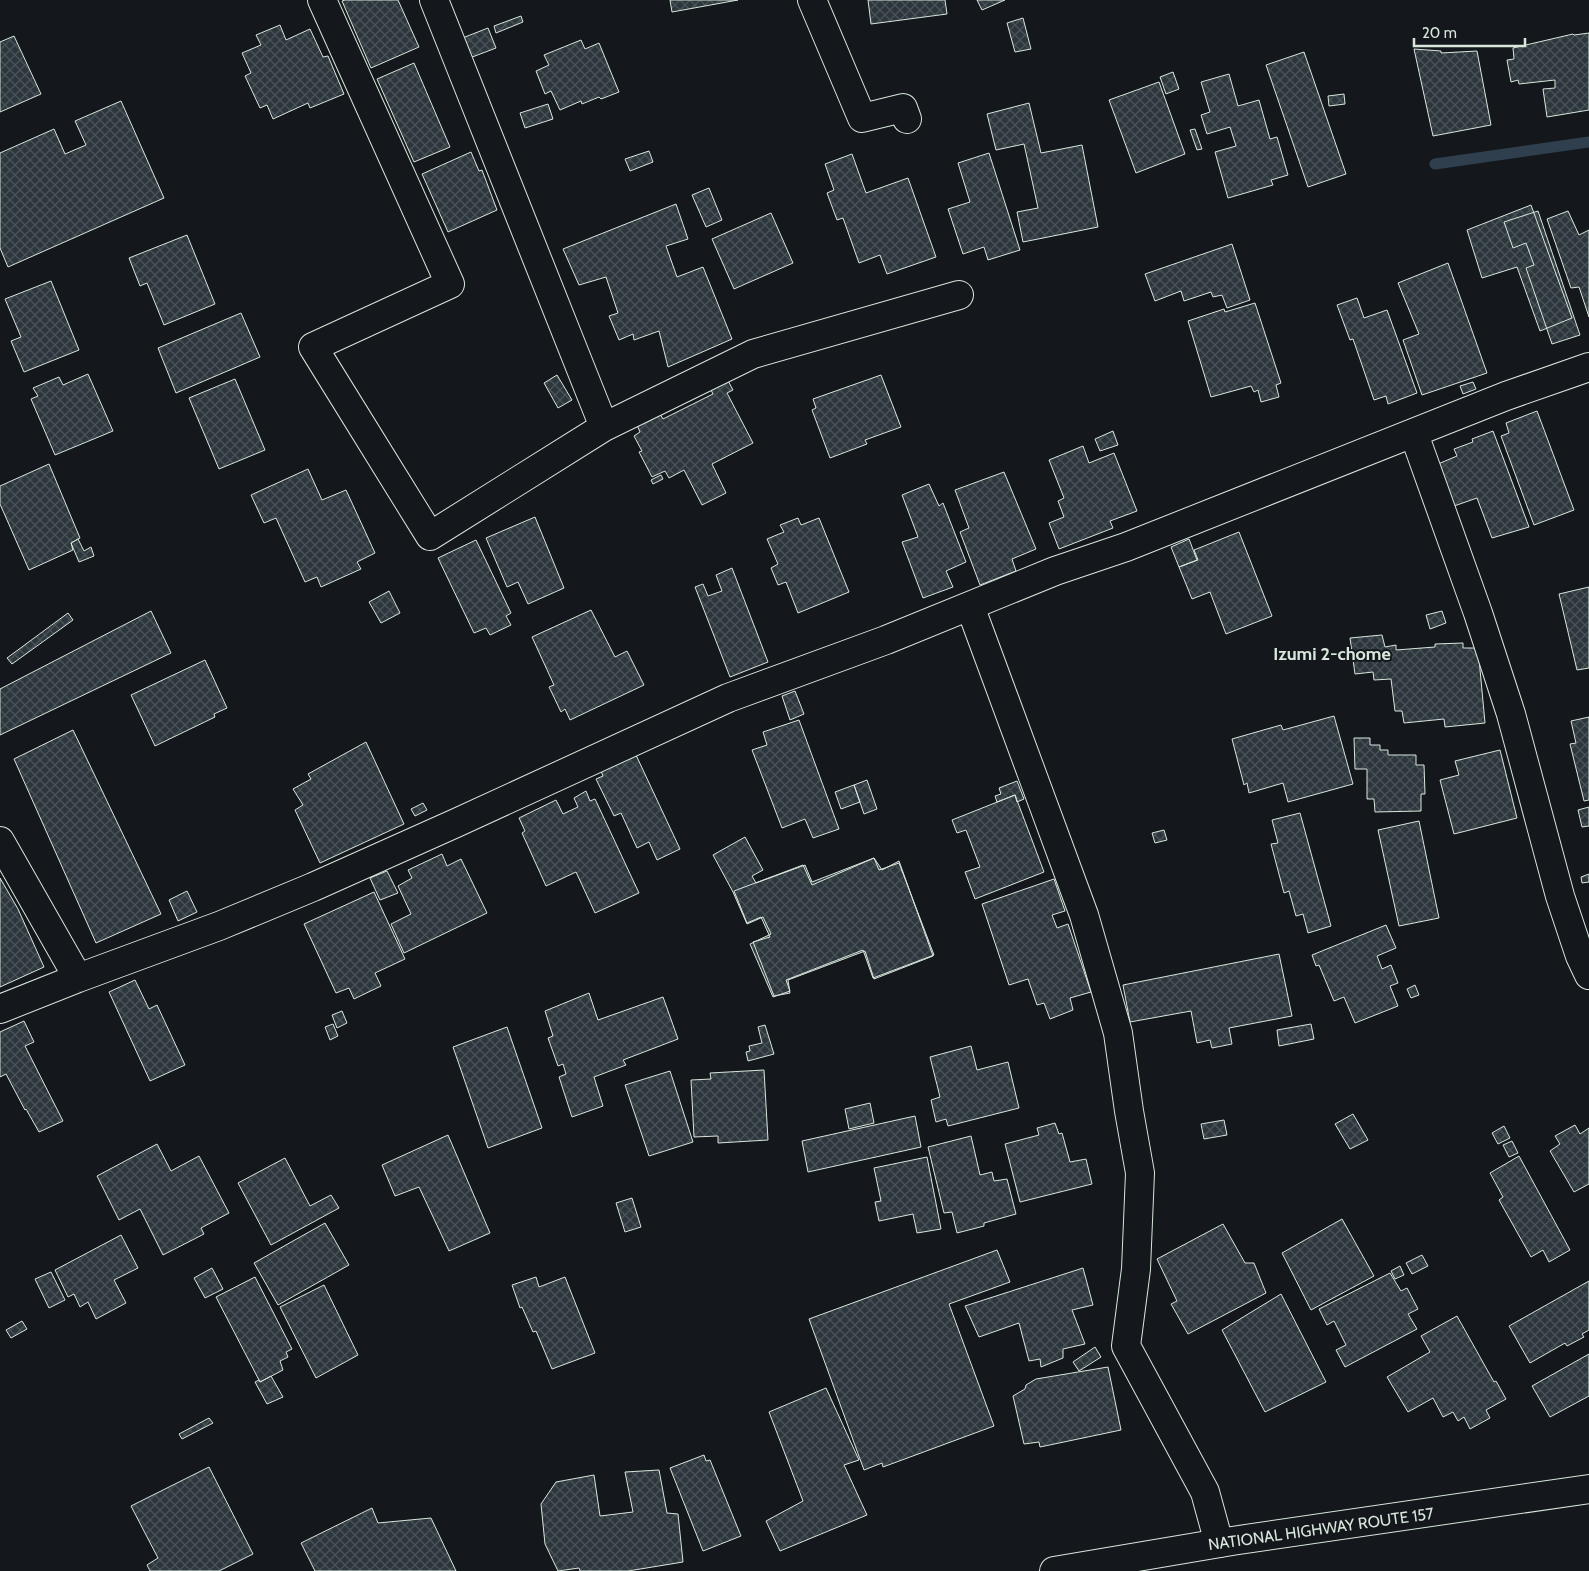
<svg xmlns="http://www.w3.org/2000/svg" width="1589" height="1571" font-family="Cabin,sans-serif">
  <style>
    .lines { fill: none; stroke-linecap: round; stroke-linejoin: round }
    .stream { stroke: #2f3f4d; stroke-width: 11 }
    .building { fill: url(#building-cross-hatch); stroke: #d8e6dc }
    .minor-casing { stroke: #d8e6dc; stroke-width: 30 }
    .trunk-casing { stroke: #d8e6dc; stroke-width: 30 }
    .minor { stroke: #14181c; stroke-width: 28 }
    .trunk { stroke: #14181c; stroke-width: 28 }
    .labels { text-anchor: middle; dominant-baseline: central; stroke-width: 4; stroke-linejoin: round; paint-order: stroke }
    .street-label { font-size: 16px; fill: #d8e6dc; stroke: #14181c }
    .neighbourhood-label { font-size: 18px; font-weight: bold; fill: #d8e6dc; stroke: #14181c }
  </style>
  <defs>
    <pattern id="building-cross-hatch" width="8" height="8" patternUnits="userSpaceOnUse" patternTransform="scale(1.25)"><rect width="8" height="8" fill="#2c363c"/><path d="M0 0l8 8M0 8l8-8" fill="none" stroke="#4a5358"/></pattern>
  </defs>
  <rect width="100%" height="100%" fill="#14181c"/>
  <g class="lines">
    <path class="stream" d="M 1435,164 L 1589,142"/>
  </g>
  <path class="building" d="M 345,0 L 398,0 L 419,47 L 371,68 L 342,1 Z
    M 670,0 L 738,0 L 672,12 Z
    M 868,0 L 945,0 L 947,14 L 871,24 Z
    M 977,0 L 1005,0 L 982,10 Z
    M 521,16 L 523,22 L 496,33 L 494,26 Z
    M 1023,18 L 1031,49 L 1015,52 L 1007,23 Z
    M 280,25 L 286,40 L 310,29 L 323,57 L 328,56 L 344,94 L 310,108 L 308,103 L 273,119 L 267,105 L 260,108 L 245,76 L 251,73 L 242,53 L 261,45 L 256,35 Z
    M 488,28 L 496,48 L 467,59 L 460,39 Z
    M 1589,33 L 1589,110 L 1547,117 L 1543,89 L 1555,88 L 1555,80 L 1519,84 L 1518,80 L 1511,82 L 1507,60 L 1514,59 L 1513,48 L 1573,34 L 1574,35 Z
    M 14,36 L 41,94 L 0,112 L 0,42 Z
    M 581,40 L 585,49 L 599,43 L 619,92 L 601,99 L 599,97 L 582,104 L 581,101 L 560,110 L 551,91 L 545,94 L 536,71 L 549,65 L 544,55 Z
    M 1414,49 L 1441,51 L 1441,53 L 1477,51 L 1491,125 L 1433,136 Z
    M 1304,52 L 1346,174 L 1308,187 L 1266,65 Z
    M 414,63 L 450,147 L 414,162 L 377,79 Z
    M 1173,72 L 1179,89 L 1166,94 L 1160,77 Z
    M 1229,74 L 1238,106 L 1259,100 L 1270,139 L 1277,137 L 1288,175 L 1271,180 L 1273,185 L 1228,198 L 1215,152 L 1236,146 L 1230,127 L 1207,134 L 1201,115 L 1210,112 L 1201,82 Z
    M 1159,82 L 1185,154 L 1136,173 L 1109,100 Z
    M 1344,94 L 1345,104 L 1329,106 L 1328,96 Z
    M 121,101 L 164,198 L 8,267 L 0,248 L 0,153 L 54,129 L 65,154 L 86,145 L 75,121 Z
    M 1029,103 L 1041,153 L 1082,145 L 1098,227 L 1023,242 L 1017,212 L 1038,208 L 1024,144 L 996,150 L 987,114 Z
    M 548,104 L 553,119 L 525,128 L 520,113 Z
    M 1195,129 L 1202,149 L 1197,150 L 1190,130 Z
    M 649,151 L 653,162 L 630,171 L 625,159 Z
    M 471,152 L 479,171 L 482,170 L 497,210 L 448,232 L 422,174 Z
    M 989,153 L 1020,250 L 988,260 L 984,247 L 963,254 L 948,209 L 970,202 L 958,163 Z
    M 852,154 L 866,193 L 908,178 L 936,257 L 887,274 L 880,255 L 859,263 L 843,218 L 837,220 L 827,193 L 834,190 L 825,164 Z
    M 709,188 L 722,220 L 706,227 L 692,195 Z
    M 676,204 L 688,239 L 666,246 L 677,277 L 703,267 L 732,339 L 668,367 L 659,331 L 634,340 L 633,334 L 619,340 L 609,316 L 618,313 L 606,277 L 579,285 L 563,249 Z
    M 1531,205 L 1572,318 L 1540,331 L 1517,267 L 1482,278 L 1467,230 Z
    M 1538,211 L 1580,335 L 1552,344 L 1526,268 L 1534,265 L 1526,243 L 1513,248 L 1504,222 Z
    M 1568,211 L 1579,235 L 1589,230 L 1589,317 L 1579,287 L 1571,288 L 1547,219 Z
    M 771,213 L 793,263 L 734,289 L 712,239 Z
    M 187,235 L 215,304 L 164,325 L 147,283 L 140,286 L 129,258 Z
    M 1232,244 L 1250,300 L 1227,308 L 1222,295 L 1213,297 L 1211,292 L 1184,301 L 1181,291 L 1155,301 L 1145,274 Z
    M 1448,263 L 1487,373 L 1422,395 L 1403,340 L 1419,334 L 1398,283 Z
    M 51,281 L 79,350 L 24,372 L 11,341 L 21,337 L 5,299 Z
    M 1357,298 L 1364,318 L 1387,310 L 1417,393 L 1388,404 L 1386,396 L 1374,400 L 1353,339 L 1350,340 L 1337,305 Z
    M 1255,303 L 1281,383 L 1276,385 L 1279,397 L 1261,402 L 1258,390 L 1254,392 L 1251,386 L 1211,397 L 1188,321 L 1224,309 L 1225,312 Z
    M 241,313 L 260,357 L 176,393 L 158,348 Z
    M 88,374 L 113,431 L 55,455 L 31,399 L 38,396 L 33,388 L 59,377 L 63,385 Z
    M 557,375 L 572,400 L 558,408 L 544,383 Z
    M 881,375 L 901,427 L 865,440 L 867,444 L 830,458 L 812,410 L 816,408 L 813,399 Z
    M 726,377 L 733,390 L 727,393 L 753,443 L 712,464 L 726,493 L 702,505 L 684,470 L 669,478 L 665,471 L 652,477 L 639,452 L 642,451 L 634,436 L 640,432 L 637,425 L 660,414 L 663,419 L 713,394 L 709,386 Z
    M 235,379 L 265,450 L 219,469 L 189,398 Z
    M 1473,382 L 1476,389 L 1463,394 L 1460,386 Z
    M 1537,411 L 1574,510 L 1534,525 L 1501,436 L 1509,433 L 1506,423 Z
    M 1113,431 L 1118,445 L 1100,451 L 1095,439 Z
    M 1493,431 L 1529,527 L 1492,538 L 1477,498 L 1454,506 L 1438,464 L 1457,456 L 1454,449 L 1473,442 L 1472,439 Z
    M 1083,446 L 1089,463 L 1114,453 L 1137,511 L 1110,521 L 1113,528 L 1059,549 L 1049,523 L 1064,517 L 1058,501 L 1064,498 L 1049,460 Z
    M 49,464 L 80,538 L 71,543 L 73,550 L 29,570 L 0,504 L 0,486 Z
    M 308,469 L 322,500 L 346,490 L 375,553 L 357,562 L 361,569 L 321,587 L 317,577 L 305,582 L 276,518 L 264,523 L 251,495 Z
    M 1004,472 L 1036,549 L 1012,559 L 1016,571 L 980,585 L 960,532 L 969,528 L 955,490 Z
    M 661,475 L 663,479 L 653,484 L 651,480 Z
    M 929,484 L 939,506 L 943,503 L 966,562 L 946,571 L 953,587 L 923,598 L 902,542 L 918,537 L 902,495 Z
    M 535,517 L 564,588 L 528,604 L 518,582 L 507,587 L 486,538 Z
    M 798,518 L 801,525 L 819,518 L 849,592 L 798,613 L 786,582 L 778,585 L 771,568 L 778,564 L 767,539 L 784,532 L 780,525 Z
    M 1239,532 L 1272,616 L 1226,634 L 1210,592 L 1192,599 L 1179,567 L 1198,560 L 1194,550 Z
    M 78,539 L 84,551 L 91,547 L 94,556 L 79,562 L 71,543 Z
    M 1189,539 L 1197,560 L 1179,567 L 1171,547 Z
    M 476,540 L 511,613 L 506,616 L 511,625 L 490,635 L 486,628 L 474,633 L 438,558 Z
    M 732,568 L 768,662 L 730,677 L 695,587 L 703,584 L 708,596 L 722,591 L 716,575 Z
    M 1589,587 L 1589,668 L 1577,670 L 1559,594 Z
    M 389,591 L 400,613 L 381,623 L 369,602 Z
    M 591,610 L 615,657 L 627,651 L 644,685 L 570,720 L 565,709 L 561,712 L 551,691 L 549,687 L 554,685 L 532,637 Z
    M 151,611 L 171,653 L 0,735 L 0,689 Z
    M 1442,611 L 1446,623 L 1430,629 L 1426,615 Z
    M 68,613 L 73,620 L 12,664 L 7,658 Z
    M 1382,635 L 1385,647 L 1396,645 L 1396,650 L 1435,647 L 1435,644 L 1463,643 L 1463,648 L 1478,648 L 1485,723 L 1445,727 L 1444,719 L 1404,723 L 1402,711 L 1395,711 L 1391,679 L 1374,680 L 1373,672 L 1355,674 L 1350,638 Z
    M 205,660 L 227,708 L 214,714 L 215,717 L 155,746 L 131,695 Z
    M 795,691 L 804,714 L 790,720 L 782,696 Z
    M 1334,716 L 1353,784 L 1288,802 L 1283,783 L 1249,793 L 1247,783 L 1244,785 L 1232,739 L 1281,725 L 1283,730 Z
    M 1589,717 L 1589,800 L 1584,801 L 1570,744 L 1576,743 L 1571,721 Z
    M 799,720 L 839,829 L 813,838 L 805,819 L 782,828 L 752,750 L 767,745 L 763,732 Z
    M 73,730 L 161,914 L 96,943 L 14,759 Z
    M 1354,738 L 1370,738 L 1370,745 L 1380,745 L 1380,750 L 1388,750 L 1388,755 L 1416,755 L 1416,765 L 1424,765 L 1425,794 L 1421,794 L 1421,811 L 1375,812 L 1374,799 L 1367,799 L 1367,769 L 1355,769 Z
    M 366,742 L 404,824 L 320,863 L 295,810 L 303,805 L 293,789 L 311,779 L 308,774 Z
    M 1500,750 L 1517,818 L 1454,834 L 1440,780 L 1459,775 L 1455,761 Z
    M 636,755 L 680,849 L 657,860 L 649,842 L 637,848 L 621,813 L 614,816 L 596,779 L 603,776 L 601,771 Z
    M 867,780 L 877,809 L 864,814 L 854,785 Z
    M 1017,781 L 1024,799 L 1017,802 L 1015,795 L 997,802 L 995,796 L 1001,794 L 999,788 Z
    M 854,785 L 860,802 L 841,809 L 835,792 Z
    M 586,791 L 590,801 L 595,799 L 639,893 L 595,913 L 576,872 L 546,886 L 522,833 L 525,831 L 519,818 L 556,800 L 563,814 L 578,807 L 574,798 Z
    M 1015,795 L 1044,872 L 975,899 L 965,872 L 980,867 L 966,830 L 957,833 L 952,820 Z
    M 423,803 L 427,810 L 415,816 L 411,809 Z
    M 1589,807 L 1589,826 L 1582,827 L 1578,810 Z
    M 1300,813 L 1331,926 L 1308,933 L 1303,914 L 1296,916 L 1289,891 L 1284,893 L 1271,844 L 1278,843 L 1272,820 Z
    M 1419,821 L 1439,918 L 1399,926 L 1378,830 Z
    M 1164,830 L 1167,840 L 1155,843 L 1152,833 Z
    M 745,837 L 763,870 L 752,876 L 756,883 L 805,865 L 812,882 L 874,858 L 879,870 L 899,863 L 934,955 L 873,978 L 863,950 L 786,980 L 790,991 L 773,997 L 750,944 L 771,934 L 763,917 L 747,924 L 733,892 L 713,855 Z
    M 442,854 L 447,866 L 461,859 L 487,913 L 404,953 L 391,924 L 411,914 L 398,886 L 412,878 L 408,870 Z
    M 874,858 L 882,870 L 899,861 L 933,956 L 874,979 L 865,951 L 788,980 L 790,993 L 774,996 L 753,942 L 770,937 L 761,917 L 747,923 L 734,891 L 803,865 L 812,885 Z
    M 387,871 L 398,893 L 380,900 L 370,878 Z
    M 1589,874 L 1589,882 L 1582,883 L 1581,877 Z
    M 0,878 L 18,909 L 44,967 L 0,987 Z
    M 1054,879 L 1065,911 L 1052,915 L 1057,928 L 1068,924 L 1091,992 L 1070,998 L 1073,1010 L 1050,1019 L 1044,1003 L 1037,1005 L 1028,979 L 1009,985 L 982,904 Z
    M 187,891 L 197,912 L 178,921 L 169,900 Z
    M 374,892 L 405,959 L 375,973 L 381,986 L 354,999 L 349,988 L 336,993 L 304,924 Z
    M 1386,925 L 1396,948 L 1377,956 L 1382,969 L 1391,965 L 1398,983 L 1390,986 L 1398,1006 L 1355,1023 L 1344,997 L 1334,1001 L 1319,965 L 1316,966 L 1312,955 Z
    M 1279,954 L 1292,1016 L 1229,1028 L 1232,1044 L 1212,1048 L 1210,1040 L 1197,1043 L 1191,1011 L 1130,1022 L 1123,985 Z
    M 135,980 L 149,1009 L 157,1005 L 185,1065 L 150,1081 L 109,992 Z
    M 1415,985 L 1419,995 L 1411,998 L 1407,989 Z
    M 589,993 L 598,1020 L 663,997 L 678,1039 L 623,1060 L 626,1065 L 594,1077 L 603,1106 L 572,1117 L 559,1077 L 566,1074 L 563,1064 L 558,1066 L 548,1038 L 553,1036 L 545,1011 Z
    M 342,1011 L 347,1023 L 337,1028 L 332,1015 Z
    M 24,1021 L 34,1042 L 25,1046 L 63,1121 L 39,1132 L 26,1109 L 25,1110 L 6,1074 L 0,1077 L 0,1032 Z
    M 333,1024 L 338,1036 L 330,1040 L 325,1027 Z
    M 1311,1024 L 1314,1039 L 1279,1046 L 1277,1030 Z
    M 765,1025 L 774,1054 L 748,1061 L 746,1052 L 750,1051 L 749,1046 L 762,1043 L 758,1027 Z
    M 507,1027 L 542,1128 L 488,1148 L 453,1047 Z
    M 971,1046 L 977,1070 L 1008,1062 L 1019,1108 L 948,1126 L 946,1119 L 936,1122 L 931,1100 L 940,1097 L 930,1057 Z
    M 764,1070 L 768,1140 L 718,1143 L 718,1136 L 694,1137 L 691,1080 L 711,1079 L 710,1073 Z
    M 670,1071 L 693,1142 L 649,1156 L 625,1085 Z
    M 870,1103 L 874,1123 L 849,1129 L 845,1109 Z
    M 1353,1114 L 1368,1140 L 1350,1149 L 1335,1124 Z
    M 915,1116 L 921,1147 L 808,1172 L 802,1141 Z
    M 1224,1120 L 1227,1135 L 1204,1139 L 1201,1124 Z
    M 1055,1123 L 1059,1134 L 1062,1133 L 1070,1162 L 1086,1159 L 1092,1184 L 1020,1202 L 1005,1144 L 1039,1135 L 1037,1128 Z
    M 1575,1125 L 1580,1134 L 1589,1128 L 1589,1184 L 1574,1192 L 1550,1151 L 1560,1144 L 1555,1136 Z
    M 1504,1126 L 1510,1138 L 1498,1144 L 1492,1133 Z
    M 448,1135 L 490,1233 L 449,1251 L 419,1187 L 395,1196 L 382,1165 Z
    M 971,1136 L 980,1175 L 992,1172 L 994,1181 L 1007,1179 L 1016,1214 L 984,1223 L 984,1226 L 957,1233 L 952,1212 L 944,1213 L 928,1147 Z
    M 1512,1141 L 1518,1153 L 1509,1157 L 1503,1145 Z
    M 157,1144 L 171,1171 L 199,1156 L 229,1213 L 201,1228 L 204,1234 L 163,1255 L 140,1209 L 119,1220 L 97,1176 Z
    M 1519,1156 L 1570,1250 L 1549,1262 L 1543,1250 L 1531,1257 L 1499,1200 L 1503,1197 L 1490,1173 Z
    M 927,1157 L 941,1229 L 917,1233 L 913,1214 L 879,1221 L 875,1202 L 881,1201 L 874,1168 Z
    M 285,1158 L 310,1206 L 331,1195 L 339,1208 L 271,1245 L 238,1183 Z
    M 632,1198 L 641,1227 L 625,1232 L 616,1203 Z
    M 1342,1219 L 1374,1276 L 1311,1310 L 1282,1253 Z
    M 325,1223 L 349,1265 L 278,1305 L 254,1263 Z
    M 1223,1224 L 1245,1263 L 1254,1263 L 1266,1293 L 1188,1334 L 1171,1304 L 1177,1301 L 1157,1259 Z
    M 121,1235 L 138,1268 L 114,1280 L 126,1303 L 96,1319 L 88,1302 L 80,1307 L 74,1294 L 68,1297 L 55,1270 Z
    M 997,1250 L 1010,1282 L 949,1304 L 994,1426 L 883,1467 L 882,1463 L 864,1470 L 809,1319 Z
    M 1422,1255 L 1428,1266 L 1412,1274 L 1406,1263 Z
    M 1400,1266 L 1404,1275 L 1395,1279 L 1391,1271 Z
    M 212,1268 L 223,1289 L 205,1298 L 194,1278 Z
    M 1083,1268 L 1093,1305 L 1072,1310 L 1085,1344 L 1063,1349 L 1063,1358 L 1041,1367 L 1040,1359 L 1029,1361 L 1019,1323 L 979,1337 L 965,1306 Z
    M 51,1272 L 65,1300 L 49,1308 L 35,1279 Z
    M 1390,1273 L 1401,1291 L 1407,1288 L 1418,1309 L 1408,1314 L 1417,1329 L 1345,1367 L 1336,1350 L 1346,1345 L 1334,1321 L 1327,1325 L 1319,1309 Z
    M 255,1277 L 292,1349 L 286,1352 L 288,1357 L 280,1361 L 283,1370 L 260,1382 L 216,1297 Z
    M 536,1277 L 539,1287 L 565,1277 L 595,1353 L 552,1369 L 536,1331 L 533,1332 L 522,1307 L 520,1308 L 512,1285 Z
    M 1589,1281 L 1589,1330 L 1582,1334 L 1584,1337 L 1567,1346 L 1565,1343 L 1530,1363 L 1509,1326 Z
    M 324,1285 L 358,1355 L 316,1378 L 280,1307 Z
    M 1281,1294 L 1326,1382 L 1265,1412 L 1222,1330 Z
    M 1457,1316 L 1494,1382 L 1496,1381 L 1506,1399 L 1486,1410 L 1490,1418 L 1470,1429 L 1464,1417 L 1458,1421 L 1453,1412 L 1443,1417 L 1433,1398 L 1408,1412 L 1387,1377 L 1430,1352 L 1421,1336 Z
    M 22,1321 L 27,1329 L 11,1338 L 6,1330 Z
    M 1095,1347 L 1101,1357 L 1079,1371 L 1073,1362 Z
    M 1589,1354 L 1589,1396 L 1550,1417 L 1532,1386 Z
    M 1108,1367 L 1121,1430 L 1040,1447 L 1039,1442 L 1024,1444 L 1013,1396 L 1025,1389 L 1026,1385 L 1036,1379 Z
    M 271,1376 L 283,1397 L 267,1404 L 255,1382 L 259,1380 L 260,1382 Z
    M 826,1388 L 859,1460 L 844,1465 L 867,1515 L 780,1551 L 766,1521 L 803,1501 L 769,1412 Z
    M 209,1418 L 213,1423 L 182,1439 L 179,1434 Z
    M 704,1455 L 706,1461 L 710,1460 L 741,1536 L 703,1551 L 670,1468 Z
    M 209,1467 L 253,1554 L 219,1571 L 150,1571 L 147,1565 L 158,1558 L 131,1506 Z
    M 659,1470 L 667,1513 L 678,1514 L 683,1562 L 628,1571 L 580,1571 L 579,1568 L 558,1571 L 545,1544 L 541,1504 L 556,1482 L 594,1475 L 600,1516 L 633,1512 L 625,1472 Z
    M 372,1508 L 378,1523 L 431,1518 L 456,1571 L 315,1571 L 301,1543 Z"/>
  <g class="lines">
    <g class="minor-casing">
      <path id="minor" d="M 322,0 L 450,284 L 313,347 L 430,536 L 604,427 L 753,354 L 959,295
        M 434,0 L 604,427
        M 812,0 L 862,118 L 903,108 L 907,119
        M 1414,434 L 1478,613 L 1511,714 L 1560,896 L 1580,956 L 1589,975
        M 970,606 L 1084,915 L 1118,1033 L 1129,1111 L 1140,1173 L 1136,1269 L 1126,1346 L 1205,1492 L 1219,1543
        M 0,841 L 78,978
        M 0,1009 L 78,978 L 219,926 L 313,887 L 456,823 L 728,698 L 886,640 L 1055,571 L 1126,547 L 1506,396 L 1589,367"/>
    </g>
    <g class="trunk-casing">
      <path id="trunk" d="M 1054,1571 L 1232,1541 L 1589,1489"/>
    </g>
    <use href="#minor" class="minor"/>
    <use href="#trunk" class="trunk"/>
  </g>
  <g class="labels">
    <g class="street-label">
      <text transform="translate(1321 1529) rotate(-8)">NATIONAL HIGHWAY ROUTE 157</text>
    </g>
    <g class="neighbourhood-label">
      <text x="1332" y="654">Izumi 2-chome</text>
    </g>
  </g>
  <path d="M1414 38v8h111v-8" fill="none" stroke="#d8e6dc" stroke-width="2.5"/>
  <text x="1422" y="38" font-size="15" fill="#d8e6dc" stroke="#14181c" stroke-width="4" paint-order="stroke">20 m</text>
</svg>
